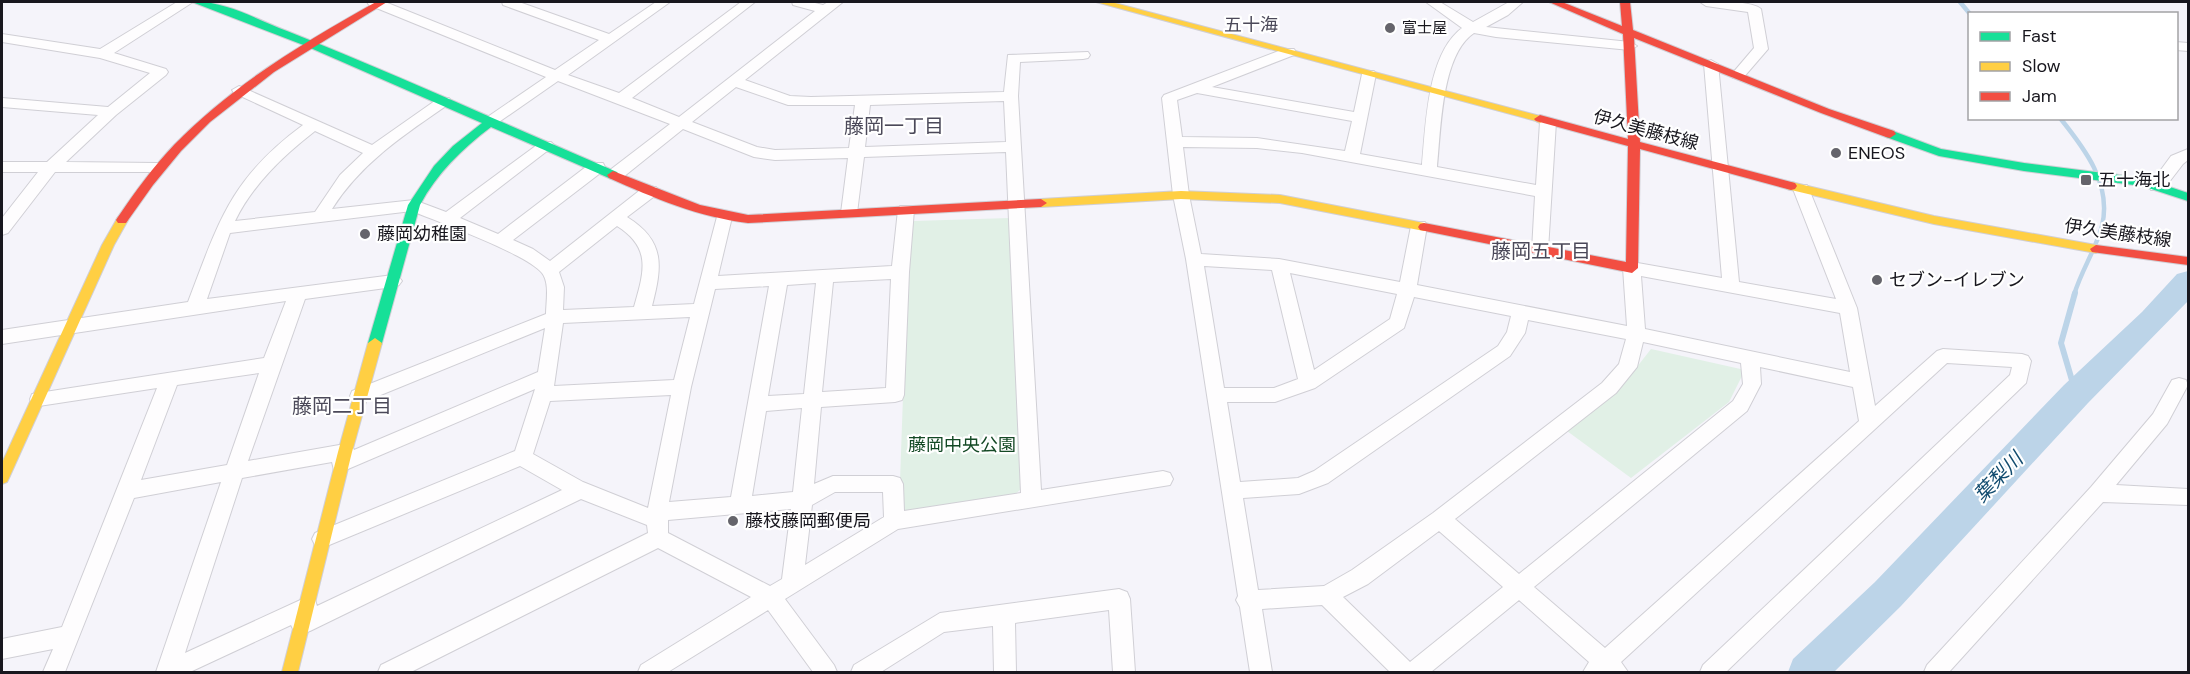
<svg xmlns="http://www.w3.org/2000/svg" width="2190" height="674" font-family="'DM Sans','Noto Sans JP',sans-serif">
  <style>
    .green { fill: #e1f0e6 }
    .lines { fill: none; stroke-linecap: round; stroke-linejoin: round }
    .stream-far1 { stroke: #bcd4e8; stroke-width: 4.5 }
    .stream { stroke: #bcd4e8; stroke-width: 6 }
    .river { fill: #bcd4e8; fill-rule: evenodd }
    .street-casing { stroke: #d0cfd5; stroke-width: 2 }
    .fast-casing { stroke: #d0cfd5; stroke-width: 2 }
    .slow-casing { stroke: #d0cfd5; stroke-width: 2 }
    .jam-casing { stroke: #d0cfd5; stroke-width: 2 }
    .street { fill: #fefdfe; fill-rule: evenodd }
    .fast { fill: #16e098; fill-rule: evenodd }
    .slow { fill: #ffcf43; fill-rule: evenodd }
    .jam { fill: #f24e42; fill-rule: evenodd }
    .poi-dot { fill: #65646b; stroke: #fff; stroke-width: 2 }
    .labels { text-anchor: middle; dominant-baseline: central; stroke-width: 4.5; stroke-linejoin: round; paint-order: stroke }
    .far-poi-label { font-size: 15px; fill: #18171e; stroke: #fff; text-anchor: start }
    .far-quarter-label { font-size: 18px; fill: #4b4959; stroke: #fff }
    .street-label { font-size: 18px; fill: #18171e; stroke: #fff }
    .poi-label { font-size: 18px; fill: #18171e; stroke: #fff; text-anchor: start }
    .park-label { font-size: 18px; fill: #144925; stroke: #fff }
    .neighbourhood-label { font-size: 20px; fill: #4b4959; stroke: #fff }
    .water-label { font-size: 20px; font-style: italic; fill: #124c6f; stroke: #fff }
  </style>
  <rect width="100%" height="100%" fill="#f5f4fa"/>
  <path class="green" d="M 1009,218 L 1022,488 L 1012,497 L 909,515 L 899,510 L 909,225 L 914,221 Z
    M 1651,349 L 1745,370 L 1729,402 L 1631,478 L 1567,431 L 1618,391 Z"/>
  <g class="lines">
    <path class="stream-far1" d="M 1960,2 L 1970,14
      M 2060,118 C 2085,149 2112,184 2102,226 C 2096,249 2081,271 2074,295"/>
    <path class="stream" d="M 2075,293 L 2061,343 L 2076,394"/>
    <path class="river" d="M 2188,271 L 2188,301 L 2088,403 L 1901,606 L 1834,672 L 1788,672 L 1793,659 L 1875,582 L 2064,385 L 2142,312 L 2177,274 Z"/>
    <g class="street-casing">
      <path id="street" d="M 177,2 L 193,2 L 114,53 L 166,69 L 168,72 L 166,75 L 116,115 L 66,162 L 157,163 L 163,164 L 165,168 L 163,172 L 55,172 L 8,233 L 2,235 L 2,218 L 38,172 L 2,172 L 2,162 L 47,162 L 98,115 L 2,107 L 2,98 L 108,107 L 150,73 L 100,58 L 2,42 L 2,34 L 100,49 Z
        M 367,2 L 385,2 L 555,70 L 599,40 L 503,5 L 502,2 L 519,2 L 609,34 L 656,2 L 670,2 L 568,75 L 619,93 L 741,2 L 755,2 L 632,98 L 679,117 L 815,11 L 793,5 L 792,2 L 811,2 L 823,5 L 828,2 L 843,2 L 745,80 L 790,96 L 811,97 L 1004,92 L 1008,55 L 1088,52 L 1090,55 L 1088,58 L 1083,59 L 1020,62 L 1018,96 L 1041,490 L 1163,471 L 1170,473 L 1173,479 L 1170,485 L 898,529 L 785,599 L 834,665 L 837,672 L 813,672 L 768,610 L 668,672 L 638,672 L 641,665 L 751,597 L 658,548 L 411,672 L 378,672 L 381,665 L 648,533 L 647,525 L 581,499 L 310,631 L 302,634 L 294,631 L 291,625 L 190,672 L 156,672 L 221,482 L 134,498 L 65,672 L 43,672 L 53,649 L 2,659 L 2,639 L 62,627 L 157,388 L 39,406 L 32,404 L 30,399 L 32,394 L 264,358 L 286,301 L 2,344 L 2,330 L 188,302 C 219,221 230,179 303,125 L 234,93 L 232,90 L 239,86 L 372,145 L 439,98 L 449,98 L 451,101 L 449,104 C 405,134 361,163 332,209 L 414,200 L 446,212 L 541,142 L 551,142 L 554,145 L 551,148 L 460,218 L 498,234 L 591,163 L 603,163 L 605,167 L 603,171 L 513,240 L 533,249 L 550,261 L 644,187 L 656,187 L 658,191 L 656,195 L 627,217 C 666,241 662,267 652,306 L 694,304 L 718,213 L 730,213 L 732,217 L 718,276 L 892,266 L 898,210 L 900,206 L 912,206 L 914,210 L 909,272 L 904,395 L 902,400 L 895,402 L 821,407 L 814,484 L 833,476 L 893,476 L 900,478 L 903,484 L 904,511 L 1021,493 L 1006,152 L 864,157 L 857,213 L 855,217 L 843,217 L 841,213 L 848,158 L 775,160 L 754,157 L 683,129 L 622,178 L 610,178 L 608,174 L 610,170 L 670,124 L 558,81 L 496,124 L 486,124 L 483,121 L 486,118 L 546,77 L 369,5 ZM 736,87 L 788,105 L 855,105 L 849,148 L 775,150 L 757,147 L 692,122 ZM 1004,101 L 1006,142 L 865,147 L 870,105 ZM 315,131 L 363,153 L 340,175 L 315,212 L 235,221 C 253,184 283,156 315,131 ZM 412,211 C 438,222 527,254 542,273 C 550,283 546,302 546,314 L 352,391 L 350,396 L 352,401 L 359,403 L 366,401 L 545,328 L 538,372 L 354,450 L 352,446 L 345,444 L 248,461 L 305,299 L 393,287 L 399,285 L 402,281 L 399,277 L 393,275 L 207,299 L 230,233 ZM 617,226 C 652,248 644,272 634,307 L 563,310 L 564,287 L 559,272 ZM 891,279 L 886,388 L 822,392 L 833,282 ZM 816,283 L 804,394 L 768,396 L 787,285 ZM 769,286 L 731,497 L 669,502 L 691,387 L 715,289 ZM 690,317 L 674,380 L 554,386 L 563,323 ZM 259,373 L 227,465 L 141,480 L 177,385 ZM 535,389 L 515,451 L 315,533 L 312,539 L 315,545 L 322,548 L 520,466 L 562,490 L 317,606 L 315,600 L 307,597 L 185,653 L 242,478 L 332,462 L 334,470 L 341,472 ZM 671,395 L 648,508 L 583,482 L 533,454 L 550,401 ZM 802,408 L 793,492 L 752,496 L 766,411 ZM 835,492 L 883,492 L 884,517 L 805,565 L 812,505 ZM 791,509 L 782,579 L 770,586 L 668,533 L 668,520 Z
        M 1426,2 L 1440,2 L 1473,22 L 1509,2 L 1523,2 L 1508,15 L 1486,27 L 1630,42 L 1637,46 L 1630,50 L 1496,37 L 1474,33 C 1441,55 1441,130 1437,167 L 1536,185 L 1540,122 L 1543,119 L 1553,119 L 1556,122 L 1548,250 L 1546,254 L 1534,254 L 1532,250 L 1535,196 L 1302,153 L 1257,148 L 1183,147 L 1189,195 L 1201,254 L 1279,259 L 1400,282 L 1411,226 L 1413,222 L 1425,222 L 1427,226 L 1417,285 L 1627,326 L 1623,268 L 1626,264 L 1632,262 L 1722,278 L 1704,64 L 1711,60 L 1718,64 L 1739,282 L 1836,299 L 1793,189 L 1795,185 L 1807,185 L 1809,189 L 1857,308 L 1875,406 L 1937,351 L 1943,349 L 2022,354 L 2028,356 L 2031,361 L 2026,383 L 1726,672 L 1700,672 L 1703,665 L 2010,375 L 2012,367 L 1947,363 L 1621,662 L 1628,672 L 1583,672 L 1589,662 L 1519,600 L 1431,672 L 1390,672 L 1322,605 L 1262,609 L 1272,672 L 1250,672 L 1240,607 L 1236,600 L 1238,596 L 1186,259 L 1173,195 L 1162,98 L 1164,95 L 1284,49 L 1294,49 L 1296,52 L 1294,55 L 1212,87 L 1354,112 L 1362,74 L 1364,71 L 1374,71 L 1376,74 L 1360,154 L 1422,165 C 1426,125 1427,54 1462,28 ZM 1197,93 L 1352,121 L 1345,151 L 1257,138 L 1182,137 L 1177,100 ZM 1204,266 L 1272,270 L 1298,379 L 1274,388 L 1224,388 ZM 1290,273 L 1397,294 L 1390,319 L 1314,370 ZM 1641,276 L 1840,313 L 1850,372 L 1645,329 ZM 1414,297 L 1511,316 L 1507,332 L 1498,346 L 1314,471 L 1298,478 L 1240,482 L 1227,402 L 1275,402 L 1315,388 L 1404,328 ZM 1528,320 L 1626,339 L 1619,364 L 1602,383 L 1433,513 L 1352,570 L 1324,586 L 1258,590 L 1243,498 L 1299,494 L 1328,483 L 1510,356 L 1525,333 ZM 1643,342 L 1741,363 L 1743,384 L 1733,401 L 1519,574 L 1455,519 L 1616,393 L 1637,367 ZM 1760,367 L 1853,387 L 1859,421 L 1605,648 L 1534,587 L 1747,411 L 1761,384 ZM 1439,531 L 1503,587 L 1410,662 L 1343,597 L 1368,584 Z
        M 1700,2 C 1715,2 1750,0 1761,9 L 1768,49 L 1743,78 L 1733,78 L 1731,75 L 1754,48 L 1748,12 L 1706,6 Z
        M 2176,42 L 2188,43 L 2188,51 L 2176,50 Z
        M 2188,149 L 2188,160 L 2183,164 L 2163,190 L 2151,190 L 2149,186 L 2171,156 Z
        M 2179,378 L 2186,380 L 2188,385 L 2167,424 L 2116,485 L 2188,489 L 2188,505 L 2103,502 L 1949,672 L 1924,672 L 1927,665 L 2091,487 L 2153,414 L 2172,380 Z
        M 1119,589 L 1127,592 L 1130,599 L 1135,672 L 1113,672 L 1109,610 L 1015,623 L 1016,672 L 994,672 L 993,626 L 944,632 L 881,672 L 851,672 L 854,665 L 940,613 Z"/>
    </g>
    <g class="fast-casing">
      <path id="fast" d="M 192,2 C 223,0 258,20 287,31 C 398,75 507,125 617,172 L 619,175 L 613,179 L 609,178 L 491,127 C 462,149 437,173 420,205 L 382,343 L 380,347 L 370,347 L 368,343 L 408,205 L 434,166 L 453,146 L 482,123 L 306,46 Z
        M 1890,130 L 1941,149 L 2024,163 L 2143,178 L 2188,193 L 2188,201 L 2142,186 L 2024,171 L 1939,156 L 1886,137 L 1884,134 Z"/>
    </g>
    <g class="slow-casing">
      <path id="slow" d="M 1096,2 L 1111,2 L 1544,117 L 1546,119 L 1540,123 L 1536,121 Z
        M 1791,182 L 1934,216 L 2096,245 L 2102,249 L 2096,253 L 1934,224 L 1787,189 L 1785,186 L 1787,183 Z
        M 1181,191 L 1280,195 L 1424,223 L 1430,227 L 1424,231 L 1280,203 L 1181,199 L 1041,207 L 1035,203 L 1041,199 Z
        M 122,216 L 128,220 L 114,245 L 9,478 L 7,482 L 2,484 L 2,463 L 102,245 L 118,217 Z
        M 375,338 L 382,343 L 352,452 L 298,672 L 282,672 L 338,452 L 368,343 Z"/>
    </g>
    <g class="jam-casing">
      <path id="jam" d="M 376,2 L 387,2 L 274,72 L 210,122 L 181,151 L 153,185 L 126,223 L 118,223 L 116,220 L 118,217 C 135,192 153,167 174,145 C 232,85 303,43 376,2 Z
        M 1549,2 L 1562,2 L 1622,26 L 1620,2 L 1630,2 L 1633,30 L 1829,109 L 1894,131 L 1896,134 L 1890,138 L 1886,137 L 1821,113 L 1634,38 L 1640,142 L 1795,183 L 1797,186 L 1795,189 L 1791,190 L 1640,149 L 1638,268 L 1632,273 L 1420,230 L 1418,227 L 1420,224 L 1424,223 L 1626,262 L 1628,146 L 1536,121 L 1534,119 L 1540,115 L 1628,139 L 1623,34 Z
        M 613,171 L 700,205 L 748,215 L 1041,199 L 1047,203 L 1041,207 L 748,223 C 698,217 654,198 609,178 L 607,175 Z
        M 2096,245 L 2188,257 L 2188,265 L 2092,252 L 2090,249 Z"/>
    </g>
    <use href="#street" class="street"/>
    <use href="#fast" class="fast"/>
    <use href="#slow" class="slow"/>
    <use href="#jam" class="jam"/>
  </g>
  <g class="poi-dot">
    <circle cx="1390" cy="28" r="6"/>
    <circle cx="1836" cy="153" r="6"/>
    <rect x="2080" y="174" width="12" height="12" rx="3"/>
    <circle cx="365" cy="234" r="6"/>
    <circle cx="1877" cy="280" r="6"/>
    <circle cx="733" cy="521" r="6"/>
  </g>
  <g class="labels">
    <g class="far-poi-label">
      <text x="1402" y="28">富士屋</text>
    </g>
    <g class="far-quarter-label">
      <text x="1251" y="25">五十海</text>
    </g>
    <g class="street-label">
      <text transform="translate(1646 130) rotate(15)">伊久美藤枝線</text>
      <text transform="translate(2118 233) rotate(8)">伊久美藤枝線</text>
    </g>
    <g class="poi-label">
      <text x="1848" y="153">ENEOS</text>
      <text x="2098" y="180">五十海北</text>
      <text x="377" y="234">藤岡幼稚園</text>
      <text x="1889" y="280">セブン-イレブン</text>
      <text x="745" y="521">藤枝藤岡郵便局</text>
    </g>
    <g class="park-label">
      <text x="962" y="445">藤岡中央公園</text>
    </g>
    <g class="neighbourhood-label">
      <text x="894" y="126">藤岡一丁目</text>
      <text x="1541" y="251">藤岡五丁目</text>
      <text x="342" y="406">藤岡二丁目</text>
    </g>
    <g class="water-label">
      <text transform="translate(1998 477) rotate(-46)">葉梨川</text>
    </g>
  </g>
  <rect width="2190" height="674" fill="none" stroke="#18171e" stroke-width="6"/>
  <rect x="1968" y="12" width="210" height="108" fill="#ffffff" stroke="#a3a2a5" stroke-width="1.5"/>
  <rect x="1980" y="32" width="30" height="9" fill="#16e098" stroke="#a3a2a5" stroke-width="1.5"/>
  <text x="2022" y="42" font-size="18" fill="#18171e">Fast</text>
  <rect x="1980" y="62" width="30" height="9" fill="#ffcf43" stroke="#a3a2a5" stroke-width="1.5"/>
  <text x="2022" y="72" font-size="18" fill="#18171e">Slow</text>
  <rect x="1980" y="92" width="30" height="9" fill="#f24e42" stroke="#a3a2a5" stroke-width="1.5"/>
  <text x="2022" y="102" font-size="18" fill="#18171e">Jam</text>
</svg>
